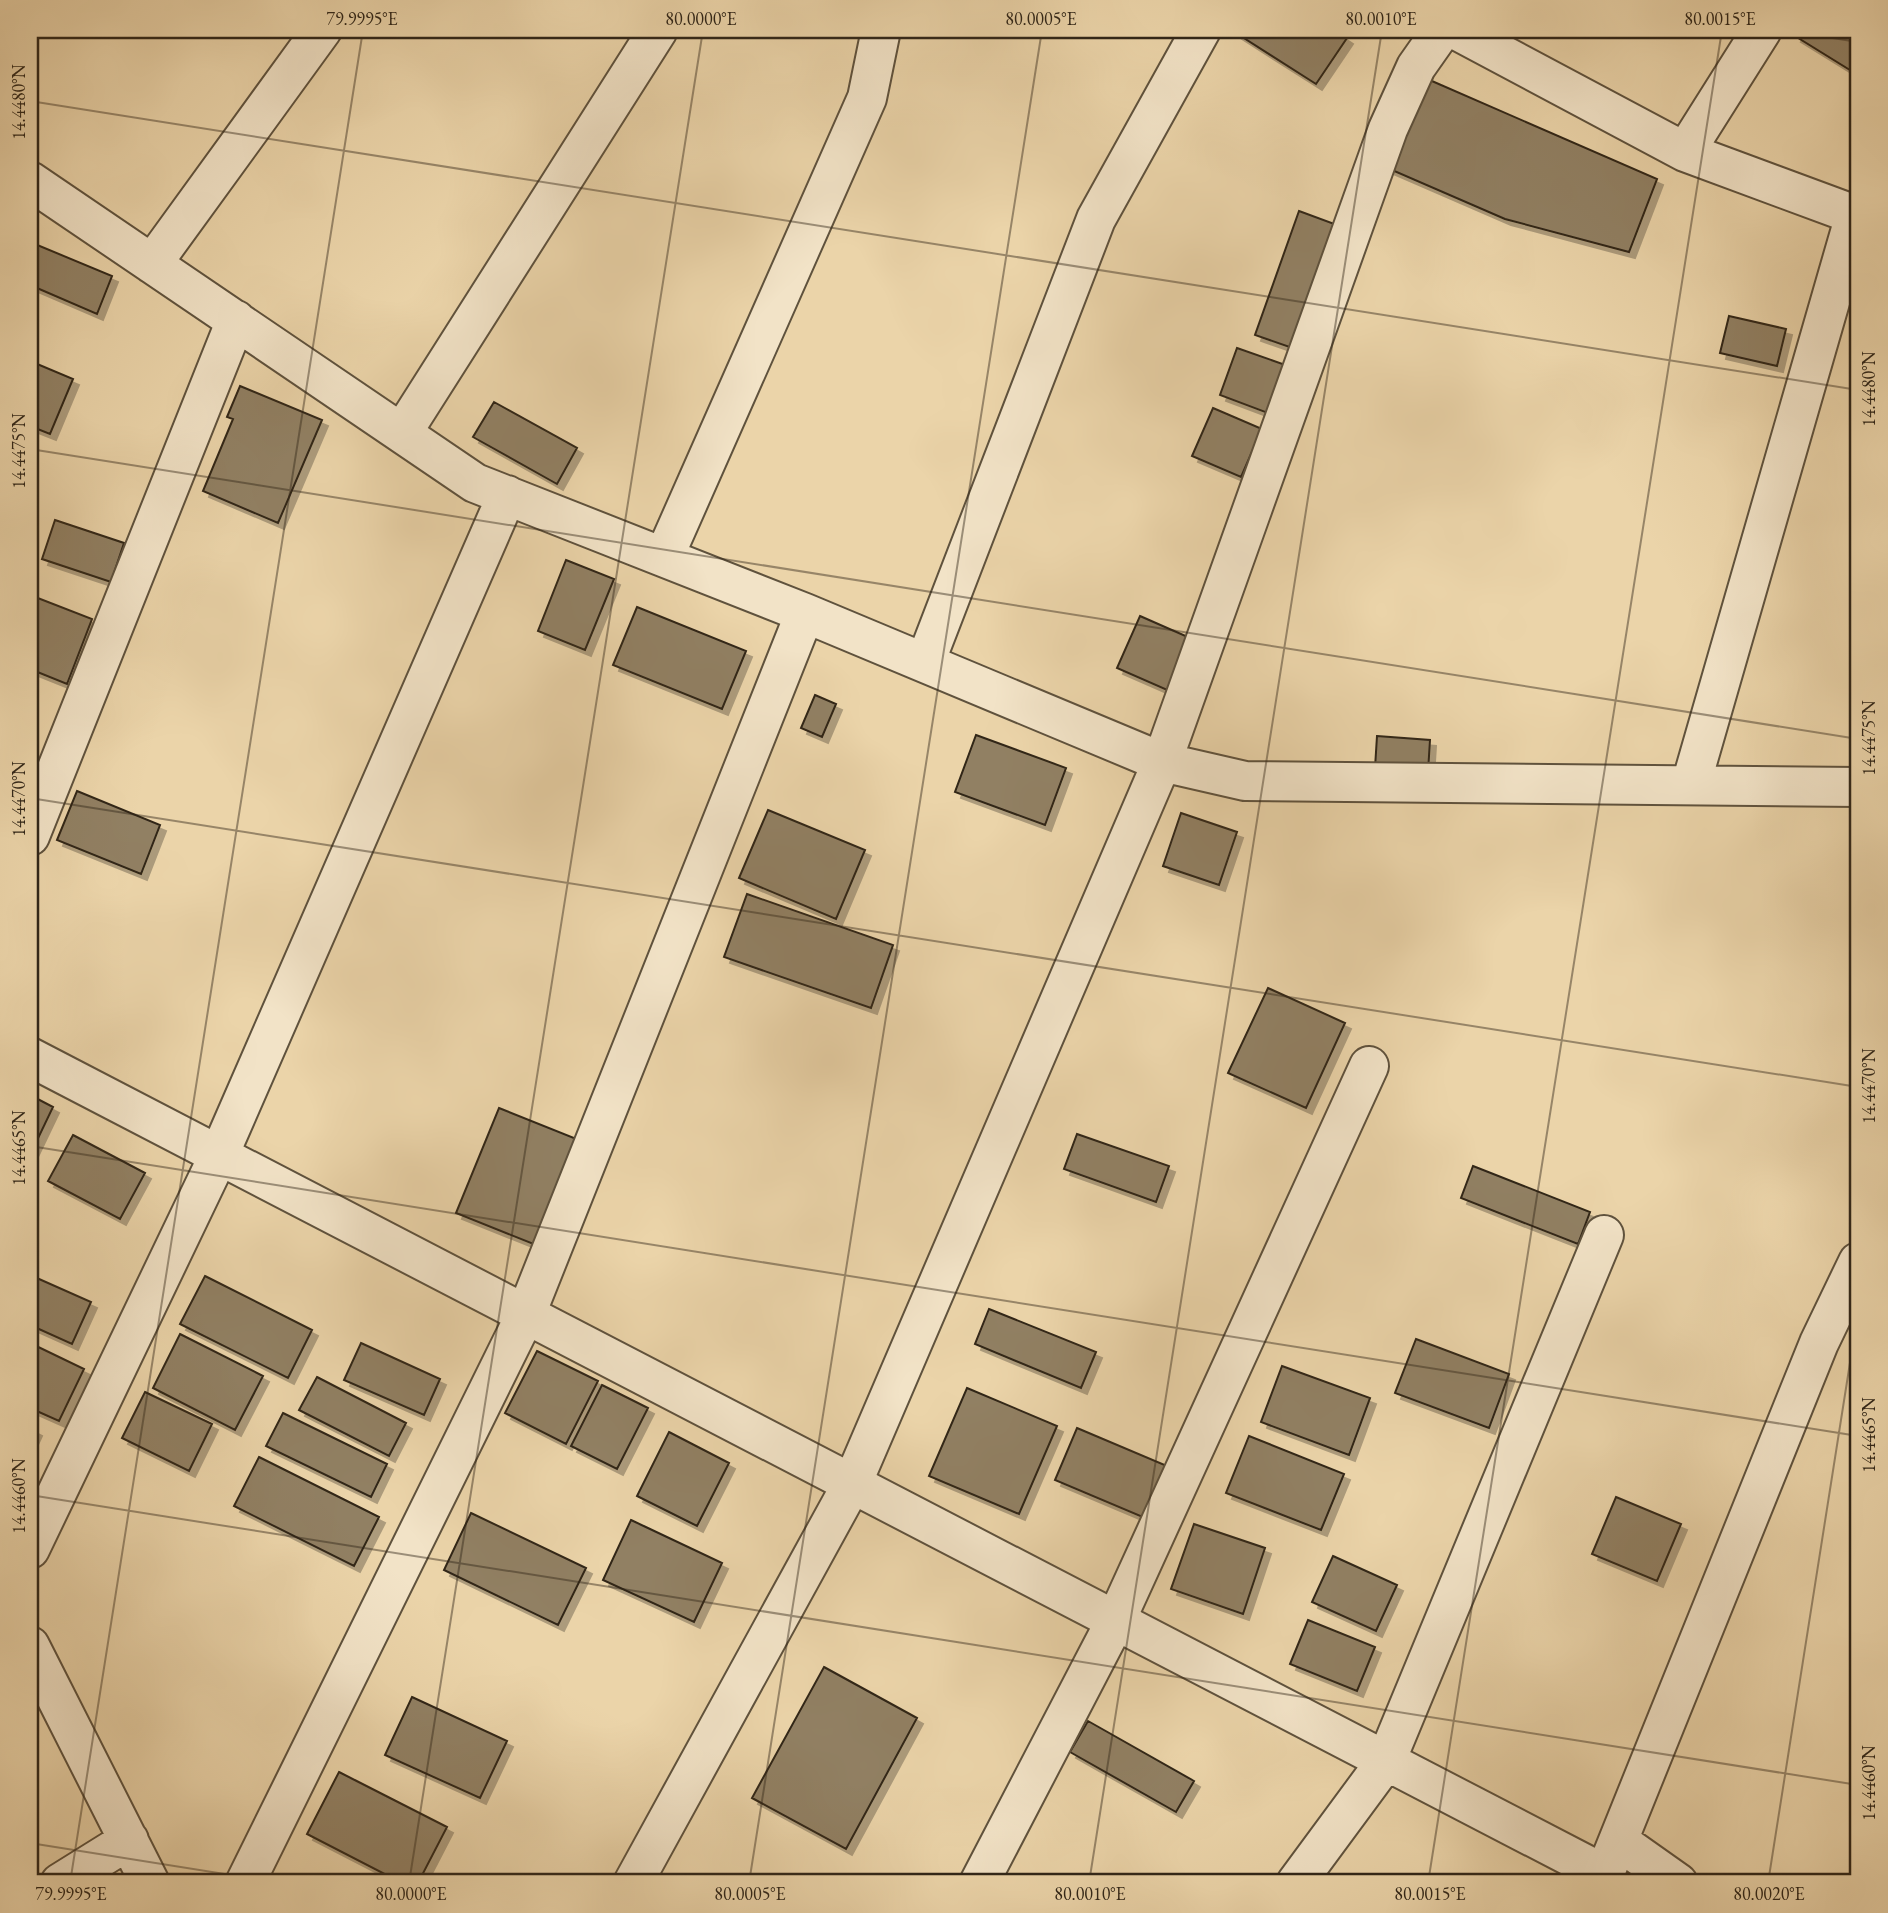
<svg xmlns="http://www.w3.org/2000/svg" width="1888" height="1913" font-family="'EB Garamond',serif">
  <style>
    .building { fill: #918064; stroke: #302619; stroke-width: 2; filter: url(#shadow) }
    .lines { fill: none; stroke-linecap: round; stroke-linejoin: round }
    .minor-casing { stroke: #5f523d; stroke-width: 42 }
    .minor { stroke: #f2e3c7; stroke-width: 38 }
    .ticks { fill: none; stroke: #302619; stroke-width: 2; stroke-opacity: 0.45 }
    .neatline { fill: none; stroke: #302619; stroke-width: 2.5 }
    .ticks-label { font-size: 18px; text-anchor: middle; fill: #302619 }
  </style>
  <defs>
    <filter id="shadow"><feDropShadow dx="6" dy="6" stdDeviation="0" flood-color="#0004"/></filter>
  </defs>
  <rect width="100%" height="100%" fill="#ebd4a9"/>
  <filter id="stains"><feTurbulence type="fractalNoise" baseFrequency=".00286" numOctaves="4"/><feColorMatrix values="0 0 0 0 .2 0 0 0 0 .09 0 0 0 0 .02 0 0 0 .5 -.17"/></filter>
  <radialGradient id="worn" r=".72"><stop offset=".6" stop-color="#630" stop-opacity="0"/><stop offset="1" stop-color="#630" stop-opacity=".3"/></radialGradient>
  <path class="building" d="M 1238,30 L 1335,30 L 1347,38 L 1316,84 L 1236,33 Z
    M 1800,30 L 1844,30 L 1858,39 L 1858,75 L 1795,36 Z
    M 1425,78 L 1657,179 L 1629,252 L 1505,219 L 1385,167 Z
    M 1299,211 L 1348,229 L 1304,352 L 1255,335 Z
    M 30,242 L 112,276 L 97,314 L 30,285 Z
    M 1729,316 L 1786,329 L 1777,366 L 1720,353 Z
    M 1237,348 L 1294,368 L 1276,416 L 1220,395 Z
    M 30,361 L 73,379 L 50,434 L 30,426 Z
    M 240,386 L 322,420 L 278,523 L 203,491 L 233,419 L 227,417 Z
    M 494,402 L 577,448 L 557,484 L 473,437 Z
    M 1213,408 L 1262,429 L 1241,477 L 1192,456 Z
    M 55,520 L 124,543 L 111,582 L 42,559 Z
    M 566,560 L 614,579 L 585,650 L 538,631 Z
    M 30,595 L 92,619 L 67,684 L 30,669 Z
    M 637,607 L 746,651 L 722,709 L 613,665 Z
    M 1140,616 L 1197,641 L 1174,693 L 1117,668 Z
    M 815,695 L 836,704 L 822,737 L 801,728 Z
    M 976,735 L 1066,768 L 1045,825 L 955,792 Z
    M 1377,736 L 1430,740 L 1428,772 L 1375,768 Z
    M 77,791 L 160,825 L 141,874 L 57,840 Z
    M 768,810 L 865,850 L 836,919 L 739,878 Z
    M 1181,813 L 1237,832 L 1219,885 L 1163,866 Z
    M 747,894 L 893,945 L 871,1008 L 724,957 Z
    M 1268,988 L 1345,1023 L 1306,1108 L 1228,1073 Z
    M 30,1095 L 53,1107 L 30,1155 Z
    M 499,1108 L 579,1140 L 536,1245 L 456,1213 Z
    M 1077,1134 L 1169,1166 L 1156,1202 L 1064,1169 Z
    M 73,1135 L 145,1173 L 120,1219 L 48,1181 Z
    M 1473,1166 L 1590,1212 L 1578,1244 L 1461,1198 Z
    M 30,1275 L 91,1302 L 72,1344 L 30,1325 Z
    M 205,1276 L 312,1330 L 288,1378 L 180,1324 Z
    M 989,1309 L 1096,1352 L 1081,1388 L 975,1344 Z
    M 180,1334 L 263,1376 L 235,1430 L 153,1388 Z
    M 1416,1339 L 1509,1374 L 1489,1428 L 1395,1393 Z
    M 30,1343 L 84,1369 L 59,1421 L 30,1408 Z
    M 361,1343 L 440,1379 L 424,1415 L 344,1380 Z
    M 537,1351 L 598,1381 L 566,1444 L 505,1413 Z
    M 1282,1366 L 1370,1398 L 1349,1455 L 1261,1422 Z
    M 317,1377 L 406,1423 L 389,1456 L 299,1410 Z
    M 602,1385 L 648,1408 L 617,1469 L 571,1446 Z
    M 967,1388 L 1057,1426 L 1019,1514 L 929,1476 Z
    M 145,1392 L 212,1424 L 189,1471 L 122,1438 Z
    M 283,1413 L 387,1464 L 371,1497 L 266,1446 Z
    M 30,1427 L 36,1430 L 30,1443 Z
    M 1077,1428 L 1167,1466 L 1145,1518 L 1055,1480 Z
    M 669,1432 L 729,1463 L 697,1526 L 637,1496 Z
    M 1249,1436 L 1344,1474 L 1321,1530 L 1226,1493 Z
    M 259,1457 L 379,1517 L 354,1566 L 234,1506 Z
    M 1616,1497 L 1681,1524 L 1657,1581 L 1592,1554 Z
    M 471,1513 L 586,1568 L 558,1625 L 444,1570 Z
    M 631,1520 L 722,1563 L 694,1622 L 603,1580 Z
    M 1194,1524 L 1265,1548 L 1243,1614 L 1171,1589 Z
    M 1333,1556 L 1397,1585 L 1376,1631 L 1312,1602 Z
    M 1308,1620 L 1375,1647 L 1357,1691 L 1290,1664 Z
    M 824,1667 L 917,1718 L 846,1849 L 752,1798 Z
    M 412,1697 L 507,1741 L 480,1798 L 385,1755 Z
    M 1088,1721 L 1194,1781 L 1176,1812 L 1070,1752 Z
    M 339,1772 L 447,1827 L 418,1883 L 402,1883 L 307,1834 Z
    M 109,1873 L 116,1883 L 91,1883 Z"/>
  <g class="lines">
    <g class="minor-casing">
      <path id="minor" d="M 1456,30 L 1685,152 L 1858,216
        M 1685,152 L 1762,30
        M 30,181 L 475,483 L 805,613 L 1162,762 L 1245,781 L 1858,787
        M 152,264 L 322,30
        M 402,433 L 658,30
        M 664,557 L 867,98 L 881,30
        M 925,663 L 1096,219 L 1201,30
        M 1691,784 L 1855,215
        M 30,836 L 236,320
        M 30,1057 L 1606,1875
        M 30,1549 L 219,1155 L 507,495
        M 30,1646 L 150,1883
        M 1620,1842 L 1678,1883
        M 60,1883 L 129,1840
        M 245,1883 L 526,1314 L 805,613
        M 633,1883 L 852,1484 L 1162,762 L 1388,129 L 1416,67 L 1442,30
        M 979,1883 L 1116,1620 L 1369,1066
        M 1296,1883 L 1386,1761 L 1604,1235
        M 1601,1883 L 1819,1343 L 1858,1262"/>
    </g>
    <use href="#minor" class="minor"/>
  </g>
  <path class="ticks" d="M 1782,30 L 1858,42M 30,101 L 1858,390M 30,449 L 1858,739M 30,798 L 1858,1087M 30,1146 L 1858,1436M 30,1495 L 1858,1785M 30,1843 L 281,1883M 70,1883 L 363,30M 409,1883 L 703,30M 749,1883 L 1042,30M 1089,1883 L 1382,30M 1428,1883 L 1722,30M 1768,1883 L 1858,1312"/>
  <rect width="1888" height="1913" fill="none" stroke="#ebd4a9" stroke-width="77"/>
  <rect x="38" y="38" width="1812" height="1836" class="neatline"/>
  <g class="ticks-label">
    <text x="362" y="25">79.9995°E</text>
    <text x="701" y="25">80.0000°E</text>
    <text x="1041" y="25">80.0005°E</text>
    <text x="1381" y="25">80.0010°E</text>
    <text x="1720" y="25">80.0015°E</text>
    <text transform="translate(19 102) rotate(-90)" y="6">14.4480°N</text>
    <text transform="translate(1869 389) rotate(-90)" y="6">14.4480°N</text>
    <text transform="translate(19 451) rotate(-90)" y="6">14.4475°N</text>
    <text transform="translate(1869 738) rotate(-90)" y="6">14.4475°N</text>
    <text transform="translate(19 799) rotate(-90)" y="6">14.4470°N</text>
    <text transform="translate(1869 1086) rotate(-90)" y="6">14.4470°N</text>
    <text transform="translate(19 1148) rotate(-90)" y="6">14.4465°N</text>
    <text transform="translate(1869 1435) rotate(-90)" y="6">14.4465°N</text>
    <text transform="translate(19 1496) rotate(-90)" y="6">14.4460°N</text>
    <text transform="translate(1869 1783) rotate(-90)" y="6">14.4460°N</text>
    <text x="71" y="1900">79.9995°E</text>
    <text x="411" y="1900">80.0000°E</text>
    <text x="750" y="1900">80.0005°E</text>
    <text x="1090" y="1900">80.0010°E</text>
    <text x="1430" y="1900">80.0015°E</text>
    <text x="1769" y="1900">80.0020°E</text>
  </g>
  <rect width="100%" height="100%" filter="url(#stains)"/>
  <rect width="100%" height="100%" fill="url(#worn)"/>
</svg>
